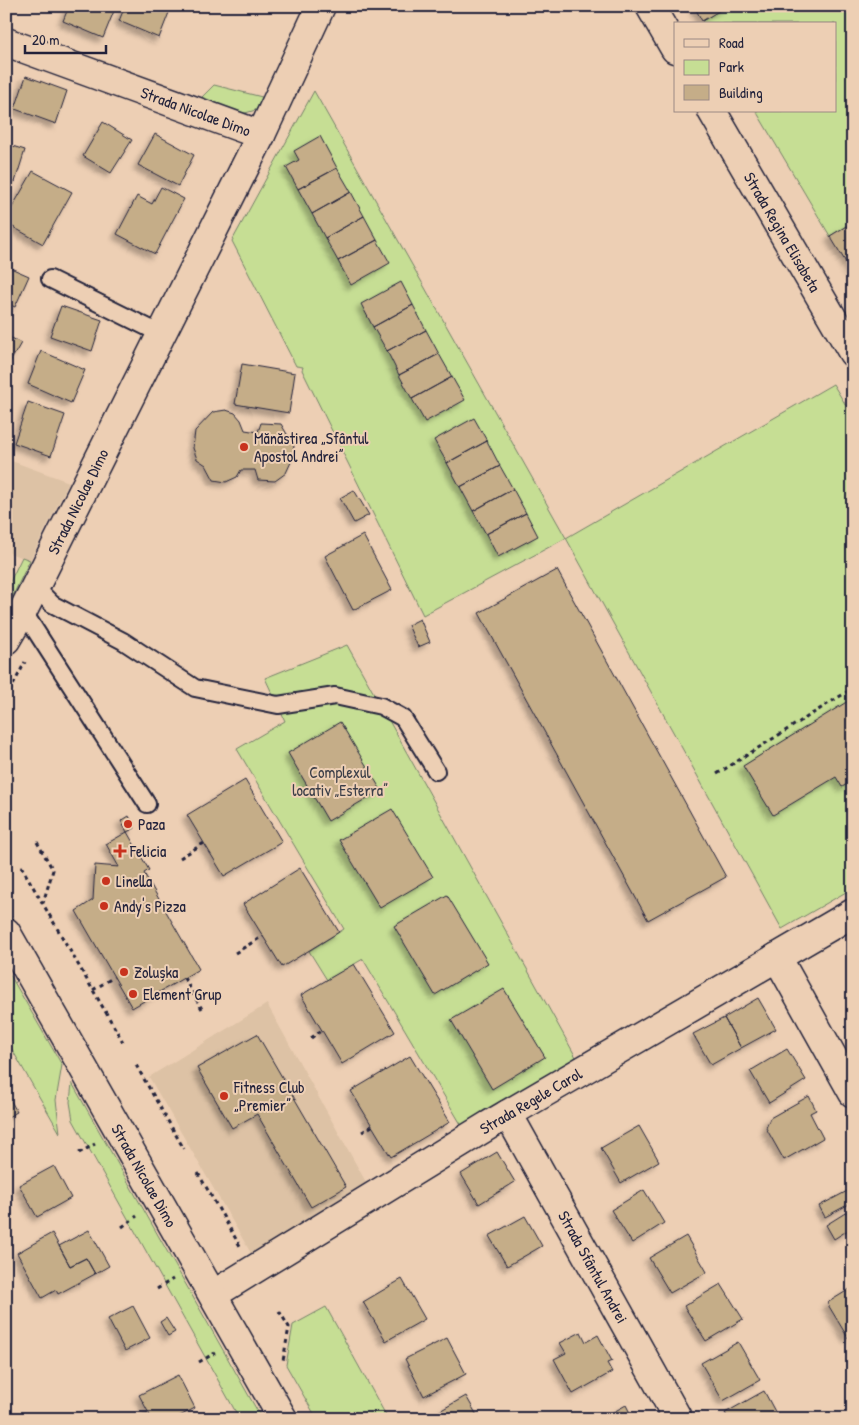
<svg xmlns="http://www.w3.org/2000/svg" width="859" height="1425" font-family="'Patrick Hand',sans-serif">
  <style>
    .built { fill: #ddc2a5 }
    .green { fill: #c6de94; stroke: #748068 }
    .building { fill: #c5ad88; stroke: #22223b; filter: url(#shadow) }
    .lines { fill: none; stroke-linecap: round; stroke-linejoin: round }
    .service-casing { stroke: #22223b; stroke-width: 20 }
    .minor-casing { stroke: #22223b; stroke-width: 31 }
    .tertiary-casing { stroke: #22223b; stroke-width: 31 }
    .path { stroke: #22223b; stroke-width: 3; stroke-dasharray: 4 4; stroke-linecap: butt }
    .service { stroke: #edcfb4; stroke-width: 16 }
    .minor { stroke: #edcfb4; stroke-width: 28 }
    .tertiary { stroke: #edcfb4; stroke-width: 28 }
    .poi-dot { fill: #c8321e; stroke: #edcfb4; stroke-width: 2 }
    .labels { text-anchor: middle; dominant-baseline: central; stroke-width: 4; stroke-linejoin: round; paint-order: stroke }
    .street-label { font-size: 16px; fill: #22223b; stroke: #edcfb4 }
    .poi-label { font-size: 16px; fill: #22223b; stroke: #edcfb4; text-anchor: start }
    .park-label { font-size: 16px; fill: #3b3e48; stroke: #edcfb4 }
  </style>
  <defs>
    <filter id="shadow"><feDropShadow dx="-4.5" dy="4.5" stdDeviation="2.5" flood-color="#0004"/></filter>
  </defs>
  <rect width="100%" height="100%" fill="#edcfb4"/>
  <filter id="ink" filterUnits="userSpaceOnUse"><feTurbulence type="fractalNoise" baseFrequency=".02" numOctaves="2"/><feDisplacementMap in="SourceGraphic" scale="10" xChannelSelector="R" yChannelSelector="G"/><feConvolveMatrix kernelMatrix="1 2 1 2 8 2 1 2 1" color-interpolation-filters="sRGB"/></filter>
  <g filter="url(#ink)">
    <path class="built" d="M 6,459 L 69,482 L 30,560 L 6,552 Z
      M 267,1004 L 367,1184 L 252,1255 L 149,1077 Z"/>
    <path class="green" d="M 727,6 L 853,6 L 853,222 L 830,236 L 756,111 L 835,111 L 835,24 L 704,24 L 702,21 Z
      M 214,85 L 262,97 L 256,110 L 238,115 L 199,100 Z
      M 314,91 L 566,538 L 833,384 L 853,417 L 853,888 L 782,929 L 566,538 L 423,615 L 302,370 L 303,367 L 296,366 L 232,241 Z
      M 22,557 L 30,560 L 6,610 L 6,590 Z
      M 347,645 L 577,1059 L 462,1126 L 363,959 L 327,980 L 309,951 L 344,929 L 237,749 L 285,721 L 265,678 Z
      M 6,968 L 62,1065 L 56,1100 L 60,1133 L 6,1039 Z
      M 72,1083 L 262,1419 L 240,1419 L 238,1416 L 73,1120 L 70,1102 Z
      M 326,1307 L 388,1419 L 317,1419 L 286,1365 L 293,1325 Z"/>
    <path class="building" d="M 69,6 L 116,6 L 103,38 L 63,21 Z
      M 125,6 L 163,6 L 170,10 L 159,38 L 119,21 Z
      M 694,6 L 727,6 L 702,21 Z
      M 26,76 L 67,91 L 56,124 L 15,109 Z
      M 103,122 L 132,140 L 111,173 L 83,156 Z
      M 155,134 L 194,155 L 178,186 L 138,165 Z
      M 320,136 L 337,168 L 298,189 L 286,167 L 299,160 L 294,151 Z
      M 6,144 L 25,150 L 15,182 L 6,179 Z
      M 337,168 L 351,192 L 312,214 L 298,189 Z
      M 33,171 L 72,192 L 43,244 L 6,223 L 6,218 Z
      M 161,187 L 184,199 L 155,254 L 117,234 L 137,196 L 152,204 Z
      M 351,192 L 364,216 L 325,238 L 312,214 Z
      M 364,216 L 377,240 L 338,261 L 325,238 Z
      M 853,222 L 853,274 L 830,236 Z
      M 377,240 L 390,263 L 351,285 L 338,261 Z
      M 6,266 L 29,276 L 15,307 L 6,303 Z
      M 401,282 L 413,305 L 373,327 L 361,304 Z
      M 413,305 L 426,330 L 387,351 L 373,327 Z
      M 61,306 L 102,320 L 92,351 L 50,336 Z
      M 426,330 L 439,354 L 399,375 L 387,351 Z
      M 6,335 L 21,343 L 6,369 Z
      M 41,351 L 85,370 L 71,403 L 28,384 Z
      M 439,354 L 452,377 L 412,399 L 399,375 Z
      M 242,364 L 295,373 L 289,413 L 235,404 Z
      M 452,377 L 465,400 L 425,422 L 412,399 Z
      M 28,402 L 65,415 L 51,456 L 14,443 Z
      M 226,410 L 235,413 L 241,420 L 245,430 L 258,432 L 261,423 L 281,424 L 294,446 L 292,460 L 286,473 L 275,481 L 258,480 L 255,470 L 241,470 L 237,477 L 226,482 L 214,480 L 206,465 L 197,459 L 193,448 L 195,431 L 213,412 Z
      M 474,418 L 487,441 L 447,463 L 434,440 Z
      M 487,441 L 500,466 L 460,487 L 447,463 Z
      M 500,466 L 513,489 L 473,511 L 460,487 Z
      M 513,489 L 526,513 L 486,534 L 473,511 Z
      M 354,490 L 369,515 L 354,523 L 340,498 Z
      M 526,513 L 538,536 L 498,557 L 486,534 Z
      M 363,535 L 392,590 L 353,610 L 325,556 Z
      M 557,570 L 726,877 L 648,920 L 479,613 Z
      M 420,619 L 430,642 L 418,647 L 408,625 Z
      M 853,698 L 853,781 L 842,787 L 836,777 L 773,815 L 743,766 Z
      M 340,722 L 381,790 L 328,821 L 288,753 Z
      M 245,780 L 282,842 L 224,876 L 187,815 Z
      M 392,809 L 433,877 L 380,908 L 339,840 Z
      M 129,816 L 135,828 L 127,832 L 121,821 Z
      M 127,832 L 149,870 L 144,873 L 199,969 L 132,1008 L 76,911 L 93,900 L 95,865 L 119,867 L 106,844 Z
      M 300,868 L 339,932 L 282,967 L 243,904 Z
      M 447,895 L 488,963 L 435,995 L 394,926 Z
      M 354,964 L 395,1032 L 342,1064 L 301,995 Z
      M 504,989 L 545,1057 L 492,1089 L 451,1020 Z
      M 758,998 L 776,1029 L 741,1048 L 724,1018 Z
      M 724,1018 L 741,1048 L 711,1065 L 693,1034 Z
      M 257,1034 L 346,1187 L 311,1207 L 257,1114 L 232,1128 L 197,1068 Z
      M 787,1049 L 806,1080 L 769,1103 L 750,1071 Z
      M 410,1056 L 450,1122 L 391,1157 L 351,1091 Z
      M 6,1092 L 17,1112 L 6,1118 Z
      M 809,1096 L 816,1110 L 810,1113 L 823,1138 L 784,1160 L 766,1128 L 770,1118 Z
      M 639,1126 L 659,1161 L 621,1183 L 601,1148 Z
      M 497,1152 L 515,1182 L 479,1204 L 461,1174 Z
      M 54,1166 L 71,1198 L 37,1217 L 19,1185 Z
      M 853,1188 L 853,1202 L 825,1217 L 819,1206 Z
      M 644,1190 L 664,1223 L 632,1243 L 611,1210 Z
      M 850,1210 L 853,1214 L 853,1227 L 834,1239 L 826,1225 Z
      M 525,1216 L 542,1246 L 507,1266 L 489,1236 Z
      M 89,1230 L 109,1266 L 95,1274 L 86,1258 L 70,1266 L 59,1246 Z
      M 52,1233 L 70,1266 L 86,1258 L 95,1274 L 58,1294 L 56,1290 L 42,1298 L 17,1253 Z
      M 686,1236 L 707,1272 L 670,1293 L 649,1258 Z
      M 402,1279 L 425,1319 L 386,1341 L 363,1302 Z
      M 721,1284 L 743,1319 L 706,1341 L 684,1306 Z
      M 853,1287 L 853,1335 L 848,1338 L 827,1303 Z
      M 133,1306 L 150,1338 L 125,1351 L 108,1319 Z
      M 166,1318 L 175,1332 L 168,1336 L 160,1322 Z
      M 581,1332 L 586,1342 L 598,1335 L 612,1361 L 607,1363 L 612,1372 L 573,1394 L 554,1359 L 566,1353 L 560,1343 Z
      M 447,1338 L 466,1374 L 424,1396 L 405,1359 Z
      M 738,1342 L 760,1380 L 723,1401 L 701,1363 Z
      M 178,1375 L 195,1408 L 174,1419 L 152,1419 L 139,1395 Z
      M 764,1391 L 779,1419 L 729,1419 L 725,1413 Z
      M 466,1396 L 479,1419 L 430,1419 L 429,1417 Z
      M 626,1405 L 633,1419 L 601,1419 Z"/>
    <g class="lines">
      <g class="service-casing">
        <path id="service" d="M 50,279 L 161,334
          M 35,587 L 52,604 L 123,641 L 195,688 L 278,705 L 335,696 L 381,706 L 403,718 L 436,771
          M 23,611 L 147,804"/>
      </g>
      <g class="minor-casing">
        <g id="minor">
          <path d="M 650,6 L 675,49"/>
          <path id="s1" d="M 6,42 L 261,135"/>
          <path id="s2" d="M 712,111 L 853,353"/>
          <path id="s3" d="M 6,640 L 23,611 L 261,135 L 321,6"/>
          <path d="M 777,957 L 853,1093"/>
          <path id="s4" d="M 508,1114 L 678,1419"/>
          <path id="s5" d="M 214,1294 L 489,1125 L 853,913"/>
        </g>
      </g>
      <g class="tertiary-casing">
        <g id="tertiary">
          <path id="s6" d="M 6,932 L 283,1419"/>
        </g>
      </g>
      <path class="path" d="M 6,699 L 25,662
        M 717,774 L 853,688
        M 6,839 L 6,840
        M 37,842 L 53,870 L 43,903
        M 180,858 L 204,843
        M 21,866 L 123,1042
        M 235,953 L 263,936
        M 184,978 L 202,1009
        M 93,990 L 114,977
        M 311,1038 L 322,1030
        M 136,1065 L 184,1149
        M 362,1132 L 372,1126
        M 79,1153 L 95,1144
        M 198,1173 L 240,1246
        M 122,1227 L 137,1216
        M 157,1289 L 173,1279
        M 279,1311 L 289,1327 L 283,1361
        M 199,1362 L 215,1353"/>
      <use href="#service" class="service"/>
      <use href="#minor" class="minor"/>
      <use href="#tertiary" class="tertiary"/>
    </g>
  </g>
  <g class="poi-dot">
    <circle cx="244" cy="447" r="5"/>
    <circle cx="128" cy="824" r="5"/>
    <path d="M117.5 843.5h5v5h5v5h-5v5h-5v-5h-5v-5h5z"/>
    <circle cx="106" cy="881" r="5"/>
    <circle cx="104" cy="906" r="5"/>
    <circle cx="124" cy="972" r="5"/>
    <circle cx="133" cy="994" r="5"/>
    <circle cx="224" cy="1096" r="5"/>
  </g>
  <g class="labels">
    <g class="street-label">
      <text stroke="none"><textPath href="#s1" startOffset="202">Strada Nicolae Dimo</textPath></text>
      <text stroke="none"><textPath href="#s2" startOffset="140">Strada Regina Elisabeta</textPath></text>
      <text stroke="none"><textPath href="#s3" startOffset="156">Strada Nicolae Dimo</textPath></text>
      <text stroke="none"><textPath href="#s5" startOffset="371">Strada Regele Carol</textPath></text>
      <text stroke="none"><textPath href="#s6" startOffset="280">Strada Nicolae Dimo</textPath></text>
      <text stroke="none"><textPath href="#s4" startOffset="175">Strada Sfântul Andrei</textPath></text>
    </g>
    <g class="poi-label">
      <text x="254" y="438">Mănăstirea „Sfântul<tspan x="254" dy="18">Apostol Andrei”</tspan></text>
      <text x="138" y="824">Paza</text>
      <text x="130" y="851">Felicia</text>
      <text x="116" y="881">Linella</text>
      <text x="114" y="906">Andy's Pizza</text>
      <text x="134" y="972">Zolușka</text>
      <text x="143" y="994">Element Grup</text>
      <text x="234" y="1087">Fitness Club<tspan x="234" dy="18">„Premier”</tspan></text>
    </g>
    <g class="park-label">
      <text x="340" y="772">Complexul<tspan x="340" dy="18">locativ „Esterra”</tspan></text>
    </g>
  </g>
  <rect width="859" height="1425" fill="none" stroke="#edcfb4" stroke-width="25"/>
  <rect x="12" y="12" width="834" height="1400" fill="none" stroke="#22223b" stroke-width="2" filter="url(#ink)"/>
  <rect x="674" y="22" width="162" height="90" fill="#edcfb4" stroke="#9c8a84"/>
  <rect x="684" y="39" width="25" height="8" fill="#edcfb4" stroke="#9c8a84"/>
  <text x="719" y="48" font-size="15" fill="#22223b">Road</text>
  <rect x="684" y="60" width="25" height="15" fill="#c6de94" stroke="#9c8a84"/>
  <text x="719" y="72" font-size="15" fill="#22223b">Park</text>
  <rect x="684" y="85" width="25" height="15" fill="#c5ad88" stroke="#9c8a84"/>
  <text x="719" y="98" font-size="15" fill="#22223b">Building</text>
  <path d="M25 45v8h81v-8" fill="none" stroke="#22223b" stroke-width="2.5"/>
  <text x="32" y="45" font-size="15" fill="#22223b" stroke="#edcfb4" stroke-width="4" paint-order="stroke">20 m</text>
</svg>
